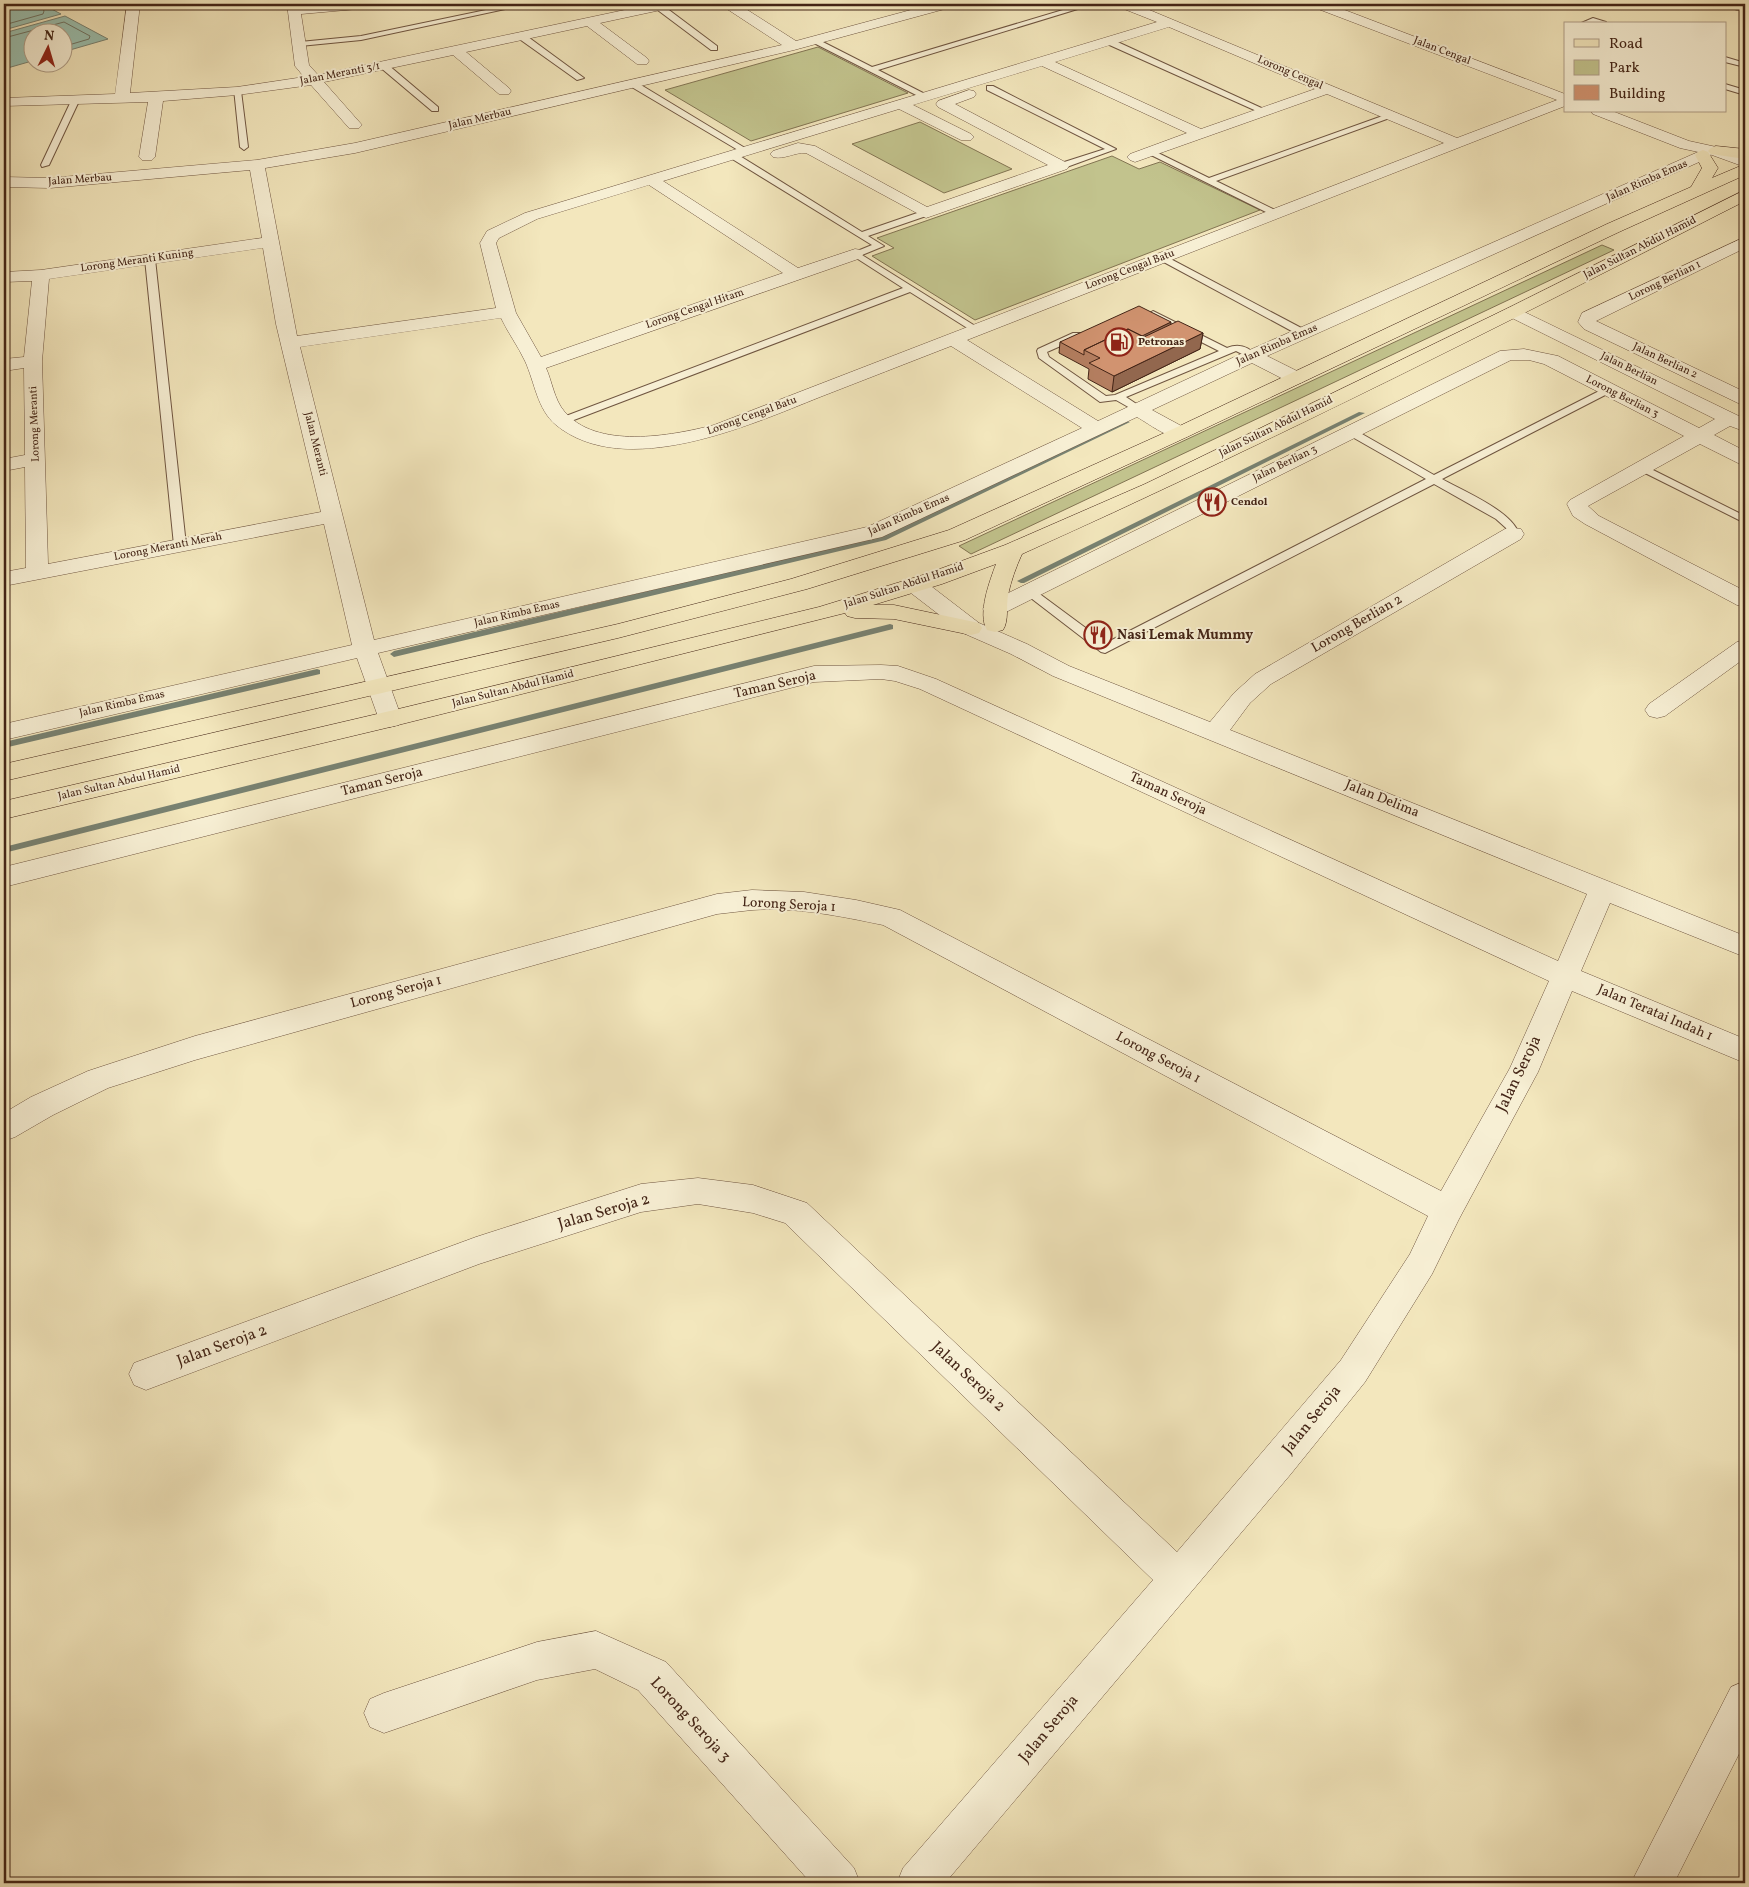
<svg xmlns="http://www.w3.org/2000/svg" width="1749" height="1887" font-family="Vollkorn,serif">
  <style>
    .green { fill: #c2c38d; stroke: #827452 }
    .water { fill: #9bc0af; stroke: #788272 }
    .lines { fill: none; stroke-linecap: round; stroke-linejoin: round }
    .shore { stroke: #6f7262; stroke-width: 1 }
    .stream { fill: #788272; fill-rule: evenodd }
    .service-casing { stroke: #6f5540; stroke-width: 2 }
    .minor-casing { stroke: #6f5540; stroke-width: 1 }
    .tertiary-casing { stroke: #6f5540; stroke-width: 1 }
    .primary-casing { stroke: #432416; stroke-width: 1 }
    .service { fill: #f7efd4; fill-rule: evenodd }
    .minor { fill: #f7efd4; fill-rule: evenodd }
    .tertiary { fill: #f7efd4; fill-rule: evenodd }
    .primary { fill: #f3e7bd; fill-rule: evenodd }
    .wall { fill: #b47e60; stroke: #432416 }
    .shaded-wall { fill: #92674e; stroke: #432416 }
    .building { fill: #d19370; stroke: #432416 }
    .labels { text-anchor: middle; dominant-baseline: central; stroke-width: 4; stroke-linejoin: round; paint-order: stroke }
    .far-street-label { font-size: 11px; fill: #432416; stroke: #f7efd4 }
    .far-poi-label { font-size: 11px; font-weight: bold; fill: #432416; stroke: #f7efd4; text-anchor: start }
    .street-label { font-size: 14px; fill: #432416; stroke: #f7efd4 }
    .poi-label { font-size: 14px; font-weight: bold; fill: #432416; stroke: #f7efd4; text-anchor: start }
    .near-street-label { font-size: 16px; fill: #432416; stroke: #f7efd4 }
  </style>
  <rect width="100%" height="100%" fill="#f3e7bd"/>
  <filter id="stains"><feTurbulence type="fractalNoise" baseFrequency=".004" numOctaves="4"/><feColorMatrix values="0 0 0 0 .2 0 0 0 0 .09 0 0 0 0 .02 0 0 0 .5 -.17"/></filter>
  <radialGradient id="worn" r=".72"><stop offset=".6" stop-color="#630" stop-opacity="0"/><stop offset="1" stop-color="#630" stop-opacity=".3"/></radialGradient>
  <path class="green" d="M 818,47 L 908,93 L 751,141 L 665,90 Z
    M 920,122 L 1012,169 L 944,193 L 852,144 Z
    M 1112,156 L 1139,169 L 1160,162 L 1260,210 L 975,320 L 872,256 L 894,248 L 877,238 Z
    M 1602,245 L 1614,250 L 971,554 L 959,546 Z"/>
  <path class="water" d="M 4,4 L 42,4 L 61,14 L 4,30 Z
    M 65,16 L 108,39 L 63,52 L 62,32 L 32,32 L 32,61 L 4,69 L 4,33 Z"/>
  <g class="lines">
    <path class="shore" d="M 4,25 L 43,14 L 44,11 L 41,4
      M 4,38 L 64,22 L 90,36 L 89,39 L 62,47"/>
    <path class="stream" d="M 1359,412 L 1365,413 L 1024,583 L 1021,583 L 1017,581 Z
      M 1123,420 L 1130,422 L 886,540 L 394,657 L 390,654 L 394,651 L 880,536 Z
      M 890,624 L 893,625 L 893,629 L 4,853 L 4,847 Z
      M 317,669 L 320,670 L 320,674 L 4,748 L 4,742 Z"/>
    <g class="service-casing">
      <path id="service" d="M 515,4 L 528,4 L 361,40 L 300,46 L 296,44 L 300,42 L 361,36 Z
        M 655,4 L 661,4 L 717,46 L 717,50 L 711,50 L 655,8 Z
        M 1083,4 L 1094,4 L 878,70 L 927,95 L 927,99 L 924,99 L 810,41 L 817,39 L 872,67 Z
        M 1593,18 L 1606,22 L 1607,24 L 1579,24 Z
        M 518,34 L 524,34 L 584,78 L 577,80 L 518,38 Z
        M 1105,39 L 1111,39 L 1268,111 L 1261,113 L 1105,43 Z
        M 1725,57 L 1745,63 L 1745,67 L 1725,62 Z
        M 381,64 L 387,64 L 438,107 L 438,111 L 432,111 L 381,68 Z
        M 630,82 L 636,82 L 750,151 L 743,153 L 630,86 Z
        M 1725,84 L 1745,90 L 1745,95 L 1725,89 Z
        M 987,86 L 993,86 L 1116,149 L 1064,168 L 1058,168 L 1058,164 L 1105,149 L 987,90 Z
        M 234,89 L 241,91 L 248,147 L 244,150 L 240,147 Z
        M 72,99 L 79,101 L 49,165 L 42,167 L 41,165 Z
        M 1388,114 L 1395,116 L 1216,181 L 1279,212 L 1279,216 L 1276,217 L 1145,152 L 1152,150 L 1209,178 Z
        M 729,153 L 735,153 L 862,232 L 923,211 L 929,211 L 929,215 L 868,236 L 884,246 L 862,255 L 980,329 L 975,332 L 972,331 L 910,292 L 566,423 L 558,423 L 557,421 L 558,419 L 903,288 L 850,254 L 872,245 L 729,157 Z
        M 1163,255 L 1307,331 L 1308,333 L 1303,336 L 1299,335 L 1160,260 L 1158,258 Z
        M 150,256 L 155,259 L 186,545 L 180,549 L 174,545 L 145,259 Z
        M 1153,311 L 1227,348 C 1239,343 1249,347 1257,356 L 1252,359 L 1236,351 L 1126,397 L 1141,407 L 1142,409 L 1137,412 L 1116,400 L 1100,402 L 1039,358 L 1037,351 L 1038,349 L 1073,333 L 1081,333 L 1081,337 L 1047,352 L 1049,357 L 1106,396 L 1115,395 L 1219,351 L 1150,316 L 1148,314 Z
        M 1607,387 L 1612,390 L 1611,392 L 1442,479 C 1463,491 1512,511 1519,534 L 1517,536 L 1509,536 L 1506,528 L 1496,519 L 1434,484 L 1105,653 L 1101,652 L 1023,592 L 1029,588 L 1033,589 L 1106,643 L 1426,479 L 1347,434 L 1346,432 L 1347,430 L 1355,430 L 1434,475 Z
        M 1643,465 L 1745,516 L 1745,523 L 1639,470 L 1637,468 L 1639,466 Z"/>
    </g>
    <g class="minor-casing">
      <path id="minor" d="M 127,4 L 140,4 L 130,93 L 237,87 L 304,77 L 295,66 L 287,4 L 299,4 L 300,6 L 329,4 L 376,4 L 369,8 L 301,14 L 309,65 L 318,75 L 653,4 L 677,4 L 670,8 L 600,23 L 647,58 L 649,61 L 647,64 L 637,64 L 587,26 L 466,52 L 509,88 L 511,91 L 509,94 L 499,94 L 453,55 L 324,82 L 362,125 L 359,128 L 349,128 L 311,85 L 237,95 L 163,101 L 155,157 L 152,160 L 142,160 L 139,157 L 148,102 L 4,106 L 4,98 L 115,94 Z
        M 723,4 L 738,4 L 796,41 L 933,4 L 954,4 L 952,7 L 794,50 L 355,153 L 265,168 L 297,336 L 496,308 L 480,243 L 487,231 L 525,213 L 1157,22 L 1119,7 L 1118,4 L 1135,4 L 1457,138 L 1565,97 L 1565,106 L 967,340 L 1098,421 L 1245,352 L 1698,152 L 1708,152 L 1711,155 L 1708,158 L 1267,356 L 1303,374 L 1305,378 L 1303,382 L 1296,384 L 1289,382 L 1252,363 L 1152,410 L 1187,429 L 1190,433 L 1187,437 C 1170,441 1151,425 1137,417 L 882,537 L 378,653 L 402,719 L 399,725 L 390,727 L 381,725 L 357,658 L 4,740 L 4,724 L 352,645 L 324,524 L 4,586 L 4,572 L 26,568 L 25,467 L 4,471 L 4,459 L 25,455 L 24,368 L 4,371 L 4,359 L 24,357 L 32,281 L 4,282 L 4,272 L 41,270 L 262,238 L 250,170 L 50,188 L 4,187 L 4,177 L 50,178 L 257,160 L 355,143 L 782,45 L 724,7 ZM 1169,27 L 1315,89 L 1201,129 L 1055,62 ZM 1042,66 L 1187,133 L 1130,154 L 1127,157 L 1130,160 L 1135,162 L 1327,94 L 1444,143 L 714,425 C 671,436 596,450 564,411 C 554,399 552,381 546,368 L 861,258 L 863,254 L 861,250 L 855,249 L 798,268 L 663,181 L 899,109 L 961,140 L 971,140 L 974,137 L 971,134 L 913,105 ZM 649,185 L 783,273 L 541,357 L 516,313 L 496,243 L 499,238 L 537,219 ZM 263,248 L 276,324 L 321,512 L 48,564 L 42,361 L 49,279 ZM 501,318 C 508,333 518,346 525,361 C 535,383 537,409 556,425 C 625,481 750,425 820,397 C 864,380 907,363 951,346 L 1082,428 L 867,527 L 374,640 L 300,347 Z
        M 1722,4 L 1745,4 L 1745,12 L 1724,7 Z
        M 969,90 L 974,91 L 976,94 L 974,97 L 955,104 L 1067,163 L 1069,166 L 1067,169 L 926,218 L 806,153 C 795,152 784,160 773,157 L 770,154 L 773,151 L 798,143 L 815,146 L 927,207 L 1048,165 L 938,107 L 936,104 L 938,101 Z
        M 1745,237 L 1745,248 L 1596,321 L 1745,392 L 1745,405 L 1738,403 L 1584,329 L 1578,322 L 1582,313 Z
        M 1514,307 L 1745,419 L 1745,429 L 1741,430 L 1730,426 L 1714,435 L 1745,451 L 1745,465 L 1738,463 L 1700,444 L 1588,506 L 1599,516 L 1745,591 L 1745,607 L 1737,605 L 1585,524 L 1573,516 L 1567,504 L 1570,500 L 1684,436 L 1544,364 L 1529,360 L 1511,360 L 1002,614 L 994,616 L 986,614 L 983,609 L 986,604 L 1500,351 L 1524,349 L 1558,356 L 1699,428 L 1715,419 L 1508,316 L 1505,312 L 1508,308 Z
        M 1513,528 L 1521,529 L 1524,534 L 1521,539 L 1271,684 L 1250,703 L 1230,730 L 1745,936 L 1745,957 L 1610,903 L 1581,971 L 1745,1039 L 1745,1063 L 1572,991 L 1538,1072 L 1459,1219 L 1432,1274 L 1365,1382 L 1290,1475 L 945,1883 L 897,1883 L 903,1868 L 1153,1580 L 785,1223 L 753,1213 L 698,1204 L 641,1212 L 479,1264 L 146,1390 L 134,1385 L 129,1374 L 134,1363 L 476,1237 L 641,1184 L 698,1178 L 753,1185 L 807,1203 L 1177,1552 L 1341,1360 L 1410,1254 L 1428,1216 L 883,925 C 840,916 796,907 752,910 C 740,911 729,913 717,914 L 195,1060 L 108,1088 L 53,1115 L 15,1137 L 4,1141 L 4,1113 L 31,1097 L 88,1071 L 195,1036 L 717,894 L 752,890 L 804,892 L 856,900 L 900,910 L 1441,1191 L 1510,1068 L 1549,981 L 920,689 L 895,681 L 881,679 L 814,682 L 4,887 L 4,867 L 814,666 L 881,665 L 898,666 L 936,679 L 1558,961 L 1587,894 L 1053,676 L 1011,654 L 963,633 L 907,590 L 904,585 L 907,580 L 915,578 L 923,580 L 979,623 L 1027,644 L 1069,666 L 1210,722 L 1234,693 L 1255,674 L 1505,529 Z
        M 1745,640 L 1745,658 L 1665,716 L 1657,718 L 1649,716 L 1645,710 L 1649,704 L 1737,642 Z
        M 596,1631 L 666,1662 L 854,1868 L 860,1883 L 811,1883 L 638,1690 L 595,1669 L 537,1680 L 384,1733 L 370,1727 L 364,1713 L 370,1699 L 384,1693 L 537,1642 Z
        M 1745,1681 L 1745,1742 L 1674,1883 L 1631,1883 L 1731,1687 Z"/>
    </g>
    <g class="tertiary-casing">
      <path id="tertiary" d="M 1311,4 L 1329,4 L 1565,94 L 1565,103 L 1313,7 Z
        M 1591,111 L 1612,111 L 1689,141 L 1721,148 L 1745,157 L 1745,167 L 1712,155 L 1680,148 L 1593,114 Z"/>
    </g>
    <g class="primary-casing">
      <path id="primary" d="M 1716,146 L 1745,149 L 1745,159 L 1711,154 L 1708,151 L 1711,148 Z
        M 1703,150 L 1708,152 L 1718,168 L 1712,178 L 1745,164 L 1745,175 L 1619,232 L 1187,437 L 965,540 L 807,589 L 618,638 L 4,781 L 4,764 L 618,624 L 791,579 L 949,530 L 1173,429 L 1607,224 L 1691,187 L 1702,168 L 1695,155 L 1698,152 Z
        M 1745,190 L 1745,201 C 1506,323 1267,444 1022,554 C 1016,567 1011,581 1008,595 C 1006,606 1009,621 1003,630 L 995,632 L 987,630 C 977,614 990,580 996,564 L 942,584 L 873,605 L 894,605 L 979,623 L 982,628 L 979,633 L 971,635 L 894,619 L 855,618 L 847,616 L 845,613 L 390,727 L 4,819 L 4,801 L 390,711 L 819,607 L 926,574 L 1005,545 L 1145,484 L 1508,308 Z"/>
    </g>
    <use href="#service" class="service"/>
    <use href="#minor" class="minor"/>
    <use href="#tertiary" class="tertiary"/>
    <use href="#primary" class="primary"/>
  </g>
  <path class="wall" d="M 1171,324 L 1203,333 L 1200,349 L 1112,392 L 1088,379 L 1089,369 L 1059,353 L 1060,342 Z"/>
  <path class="shaded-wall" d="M 1171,322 L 1170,332 L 1136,338 Z
    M 1203,333 L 1200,349 L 1112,392 L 1114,376 Z"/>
  <path class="building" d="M 1139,306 L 1171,322 L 1142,336 L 1128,329 L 1084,350 L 1084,355 L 1060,342 Z
    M 1178,321 L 1203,333 L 1114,376 L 1089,363 L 1100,358 L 1084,350 L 1128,329 L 1144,337 Z"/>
  <defs>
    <g id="fuel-ring" transform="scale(1.4375)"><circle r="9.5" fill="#f7efd4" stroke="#8f2418" stroke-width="1.5"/><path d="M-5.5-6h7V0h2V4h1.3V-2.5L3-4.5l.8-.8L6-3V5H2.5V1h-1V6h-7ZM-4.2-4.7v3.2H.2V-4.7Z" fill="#8f2418"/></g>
    <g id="restaurant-ring" transform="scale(1.4375)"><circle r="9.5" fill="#f7efd4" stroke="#8f2418" stroke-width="1.5"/><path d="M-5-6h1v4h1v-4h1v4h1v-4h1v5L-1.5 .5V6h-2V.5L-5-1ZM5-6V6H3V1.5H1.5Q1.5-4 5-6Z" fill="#8f2418"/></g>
  </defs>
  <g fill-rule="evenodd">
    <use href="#fuel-ring" x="1119" y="342"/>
    <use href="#restaurant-ring" x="1212" y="502"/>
    <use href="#restaurant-ring" x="1098" y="635"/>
  </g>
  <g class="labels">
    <g class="far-street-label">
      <text transform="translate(1442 51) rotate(21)">Jalan Cengal</text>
      <text transform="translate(1290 73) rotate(23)">Lorong Cengal</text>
      <text transform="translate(340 74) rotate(-11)">Jalan Meranti 3/1</text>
      <text transform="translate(480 119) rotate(-13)">Jalan Merbau</text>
      <text transform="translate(80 180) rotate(-4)">Jalan Merbau</text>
      <text transform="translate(1647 181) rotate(-24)">Jalan Rimba Emas</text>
      <text transform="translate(1640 248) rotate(-27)">Jalan Sultan Abdul Hamid</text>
      <text transform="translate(137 261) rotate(-8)">Lorong Meranti Kuning</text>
      <text transform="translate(1130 270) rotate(-21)">Lorong Cengal Batu</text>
      <text transform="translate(1665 281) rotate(-26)">Lorong Berlian 1</text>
      <text transform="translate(695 309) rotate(-19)">Lorong Cengal Hitam</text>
      <text transform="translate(1277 345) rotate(-24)">Jalan Rimba Emas</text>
      <text transform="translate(1665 361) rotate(25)">Jalan Berlian 2</text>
      <text transform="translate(1629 369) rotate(26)">Jalan Berlian</text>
      <text transform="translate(1622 397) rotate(27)">Lorong Berlian 3</text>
      <text transform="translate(752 416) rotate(-20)">Lorong Cengal Batu</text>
      <text transform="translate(35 424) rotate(-92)">Lorong Meranti</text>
      <text transform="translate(1276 427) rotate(-26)">Jalan Sultan Abdul Hamid</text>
      <text transform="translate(315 444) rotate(76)">Jalan Meranti</text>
      <text transform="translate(1285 464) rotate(-26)">Jalan Berlian 3</text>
      <text transform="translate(909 515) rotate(-24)">Jalan Rimba Emas</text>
      <text transform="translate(168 547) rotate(-11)">Lorong Meranti Merah</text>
      <text transform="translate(904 586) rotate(-18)">Jalan Sultan Abdul Hamid</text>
      <text transform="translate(517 614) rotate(-13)">Jalan Rimba Emas</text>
      <text transform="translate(513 689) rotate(-14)">Jalan Sultan Abdul Hamid</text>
      <text transform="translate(122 704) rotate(-13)">Jalan Rimba Emas</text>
      <text transform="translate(119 783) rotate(-13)">Jalan Sultan Abdul Hamid</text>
    </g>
    <g class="far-poi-label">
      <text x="1138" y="342">Petronas</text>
      <text x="1231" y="502">Cendol</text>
    </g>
    <g class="street-label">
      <text transform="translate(1357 624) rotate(-30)">Lorong Berlian 2</text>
      <text transform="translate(775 685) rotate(-13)">Taman Seroja</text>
      <text transform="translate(382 782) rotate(-14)">Taman Seroja</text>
      <text transform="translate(1168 794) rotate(25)">Taman Seroja</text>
      <text transform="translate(1382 799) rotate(22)">Jalan Delima</text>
      <text transform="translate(789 905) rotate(3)">Lorong Seroja 1</text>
      <text transform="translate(396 992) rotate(-15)">Lorong Seroja 1</text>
      <text transform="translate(1655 1013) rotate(23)">Jalan Teratai Indah 1</text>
      <text transform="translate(1158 1058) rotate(28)">Lorong Seroja 1</text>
    </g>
    <g class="poi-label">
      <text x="1117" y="635">Nasi Lemak Mummy</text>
    </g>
    <g class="near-street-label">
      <text transform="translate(1519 1074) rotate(-64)">Jalan Seroja</text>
      <text transform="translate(604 1212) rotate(-16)">Jalan Seroja 2</text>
      <text transform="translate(222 1346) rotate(-20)">Jalan Seroja 2</text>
      <text transform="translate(968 1377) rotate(43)">Jalan Seroja 2</text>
      <text transform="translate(1312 1420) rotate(-51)">Jalan Seroja</text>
      <text transform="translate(690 1720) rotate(47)">Lorong Seroja 3</text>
      <text transform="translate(1049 1729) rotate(-50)">Jalan Seroja</text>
    </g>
  </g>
  <rect width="1749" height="1887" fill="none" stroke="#f3e7bd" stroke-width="20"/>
  <rect x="5" y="5" width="1739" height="1877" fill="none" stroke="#432416" stroke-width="2.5"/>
  <rect x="10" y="10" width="1729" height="1867" fill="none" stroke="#432416"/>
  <rect x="1564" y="22" width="162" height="90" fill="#f7efd4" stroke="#af9e88"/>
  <rect x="1574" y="39" width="25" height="8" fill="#f3e7bd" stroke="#af9e88"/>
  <text x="1609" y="48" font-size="15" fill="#432416">Road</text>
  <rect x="1574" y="60" width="25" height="15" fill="#c2c38d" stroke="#af9e88"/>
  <text x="1609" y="72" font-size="15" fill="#432416">Park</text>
  <rect x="1574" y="85" width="25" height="15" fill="#d19370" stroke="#af9e88"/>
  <text x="1609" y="98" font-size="15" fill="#432416">Building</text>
  <g transform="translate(48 48) rotate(5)"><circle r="24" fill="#f7efd4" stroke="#af9e88"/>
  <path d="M0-4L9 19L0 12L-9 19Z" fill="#8f2418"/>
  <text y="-8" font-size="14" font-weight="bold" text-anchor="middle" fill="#432416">N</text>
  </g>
  <rect width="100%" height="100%" filter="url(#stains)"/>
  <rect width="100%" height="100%" fill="url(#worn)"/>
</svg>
